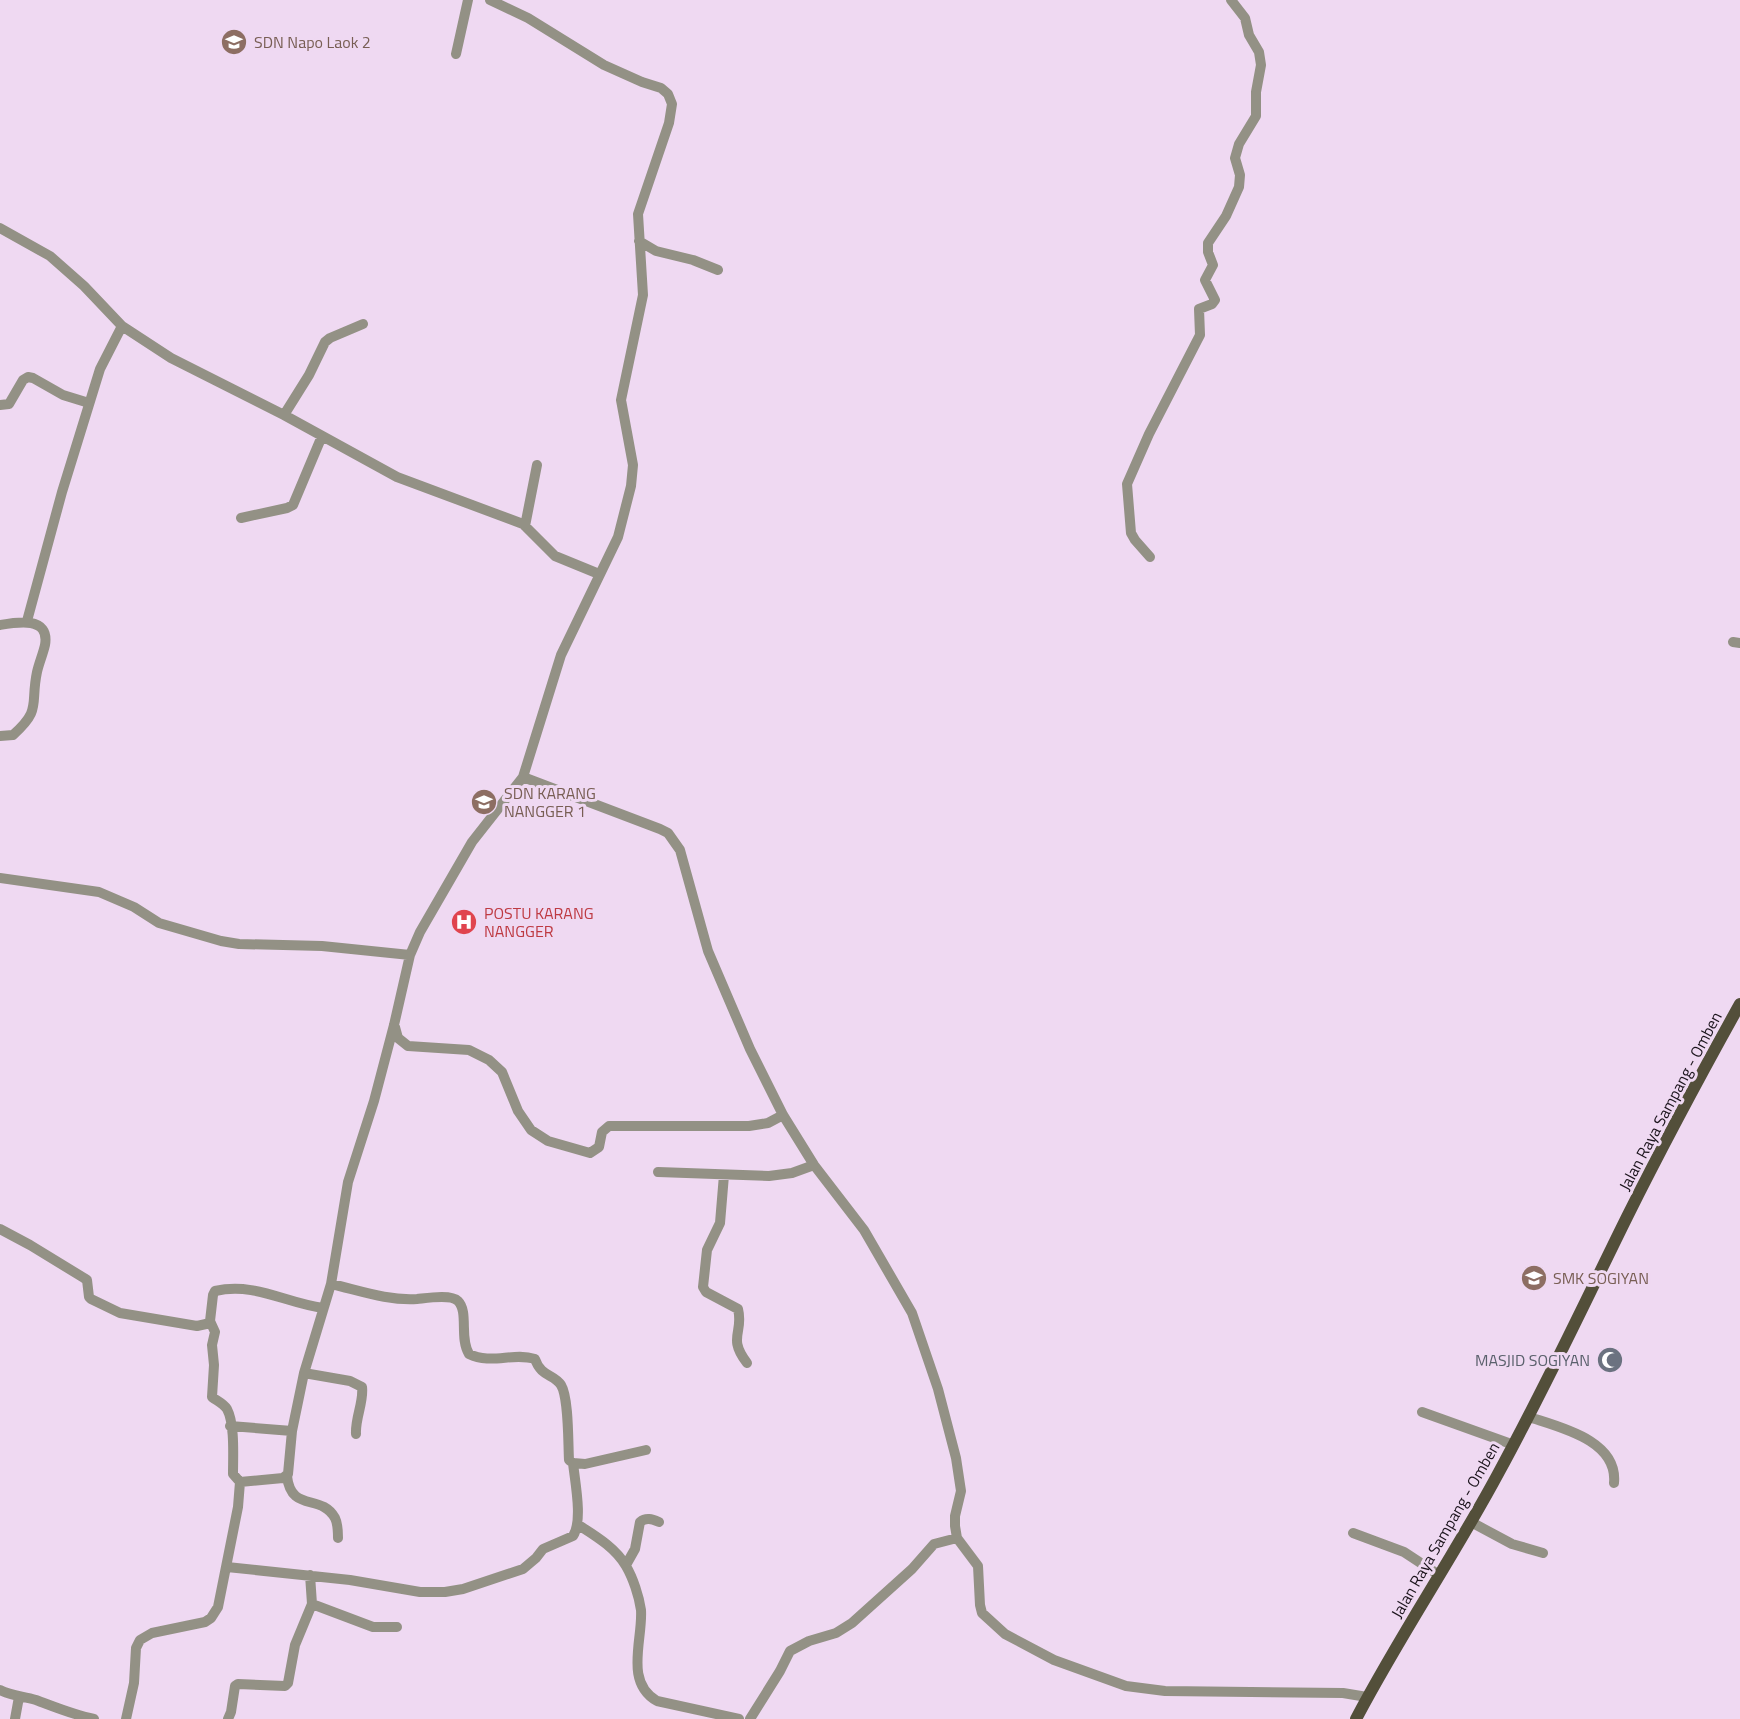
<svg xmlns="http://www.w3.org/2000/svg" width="1740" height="1719" font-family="'Titillium Web',sans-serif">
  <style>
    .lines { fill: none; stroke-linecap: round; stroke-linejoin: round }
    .minor { stroke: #939185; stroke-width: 10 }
    .major { stroke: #534f3a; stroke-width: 12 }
    .labels { text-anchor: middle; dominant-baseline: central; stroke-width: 6; stroke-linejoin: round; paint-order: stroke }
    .education-label { font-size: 16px; fill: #785e54; stroke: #efd9f2; text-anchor: start }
    .health-label { font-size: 16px; fill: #be3a42; stroke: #efd9f2; text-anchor: start }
    .street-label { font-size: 16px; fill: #1a131b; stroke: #efd9f2 }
    .worship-label { font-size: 16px; fill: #5b616d; stroke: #efd9f2; text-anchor: end }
  </style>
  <rect width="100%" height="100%" fill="#efd9f2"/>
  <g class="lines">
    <path class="minor" d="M 456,54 L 468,0
      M 0,228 L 50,256 L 84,286 L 122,326 L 171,358 L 284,415 L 397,477 L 523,524 L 555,556 L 599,574
      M 639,241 L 656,251 L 693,260 L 718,270
      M 0,405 L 9,404 L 23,380 L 28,377 L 33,378 L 63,395 L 89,403
      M 284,415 L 309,375 L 325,342 L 330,338 L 363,324
      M 241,518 L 287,508 L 293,505 L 322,436
      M 525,526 L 537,465
      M 1150,557 L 1135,540 L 1131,533 L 1127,484 L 1149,434 L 1200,335 L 1199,309 L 1212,304 L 1215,300 L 1205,280 L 1213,265 L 1208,252 L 1208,243 L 1226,216 L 1239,187 L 1240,175 L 1235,158 L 1239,144 L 1256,116 L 1256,92 L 1261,65 L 1259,52 L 1249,35 L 1245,18 L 1231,0
      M 27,621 L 62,492 L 100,369 L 122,326
      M 0,625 C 17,622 50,616 45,645 C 43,654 39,663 37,672 C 30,705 42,709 13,735 L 0,736
      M 1733,642 L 1740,643
      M 523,777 L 660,829 L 668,833 L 680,850 L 708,951 L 750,1049 L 783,1115 L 814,1165 L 864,1230 L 912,1313 L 938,1389 L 956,1458 L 961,1491 L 955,1516 L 955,1526 L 957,1538 L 978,1566 L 980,1605 L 982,1613 L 1005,1634 L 1054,1660 L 1126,1686 L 1165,1691 L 1343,1693 L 1367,1697
      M 0,878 L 99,892 L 134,907 L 159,923 L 221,941 L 239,944 L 322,946 L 410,955
      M 395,1027 L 398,1038 L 408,1046 L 469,1050 L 489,1060 L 502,1072 L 518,1111 L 531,1130 L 548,1141 L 590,1153 L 599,1147 L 602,1132 L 609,1126 L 749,1126 L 768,1123 L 783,1115
      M 658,1172 L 769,1176 L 792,1173 L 814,1165
      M 724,1175 L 720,1223 L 707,1250 L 703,1287 L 706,1292 L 738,1309 C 744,1333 727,1337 747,1363
      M 0,1229 L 30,1245 L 84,1278 L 87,1280 L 89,1297 L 91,1299 L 120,1313 L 197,1326 L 206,1324 L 210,1321 L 213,1295 L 215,1291 C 255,1282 285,1303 323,1308
      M 331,1284 C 358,1290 388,1301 417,1299 C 427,1298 451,1294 458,1301 C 469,1312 459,1338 469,1354 C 491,1365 513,1352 535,1359 C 541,1377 554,1374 561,1385 C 569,1398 568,1443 569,1460 L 573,1463 L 585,1464 L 646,1450
      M 210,1321 L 215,1332 L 212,1345 L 214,1365 L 212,1397 C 217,1401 223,1403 227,1409 C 235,1424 233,1456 233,1474 L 240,1482
      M 304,1373 L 350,1381 L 362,1387 C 364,1402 355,1418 356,1434
      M 1422,1412 L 1514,1445
      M 1529,1417 C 1559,1427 1618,1440 1614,1483
      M 230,1426 L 292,1431
      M 287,1476 C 291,1513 321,1493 335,1518 C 338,1524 338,1531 338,1538
      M 1471,1522 L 1512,1544 L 1543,1553
      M 577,1524 C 594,1535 615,1547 626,1566 C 633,1578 639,1596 641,1610 C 643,1640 624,1682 657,1701 L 739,1719
      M 1353,1533 L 1404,1552 L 1439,1575
      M 626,1565 L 635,1549 L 640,1522 C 646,1517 652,1519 659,1522
      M 227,1567 L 350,1580 L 420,1592 L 445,1592 L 463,1589 L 523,1569 L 536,1558 L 543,1549 L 573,1536 C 583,1521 575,1482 573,1463
      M 312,1604 L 373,1627 L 397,1627
      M 0,1690 C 12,1696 23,1696 36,1700 C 55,1707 74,1715 94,1719
      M 15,1719 L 19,1697
      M 126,1719 L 134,1683 L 136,1648 L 140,1640 L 152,1633 L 205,1622 L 211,1618 L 218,1607 L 238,1507 L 240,1482 L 283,1478 L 288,1474 L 292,1431 L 304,1373 L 331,1284 L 348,1182 L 374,1101 L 394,1025 L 410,955 L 420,932 L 472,842 L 523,777 L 561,655 L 618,537 L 631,486 L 633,465 L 621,400 L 643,295 L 638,214 L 669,123 L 672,104 L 668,94 L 661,88 L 642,82 L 604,65 L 528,18 L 490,0
      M 228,1719 L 231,1712 L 235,1686 L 238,1684 L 285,1686 L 288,1683 L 295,1645 L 312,1604 L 310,1575
      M 750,1719 L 780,1671 L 790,1651 L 809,1641 L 836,1633 L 852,1623 L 912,1569 L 934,1544 L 957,1538"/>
    <path class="major" d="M 1356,1719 C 1400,1635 1454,1556 1499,1472 C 1545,1388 1585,1302 1627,1217 C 1663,1145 1701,1074 1740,1004"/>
  </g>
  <defs>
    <g id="school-disc" transform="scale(1.35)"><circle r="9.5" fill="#8d6e63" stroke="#efd9f2"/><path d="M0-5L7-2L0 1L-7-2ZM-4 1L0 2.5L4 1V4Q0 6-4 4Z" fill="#fff"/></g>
    <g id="hospital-disc" transform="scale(1.35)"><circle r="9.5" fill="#e0444e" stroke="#efd9f2"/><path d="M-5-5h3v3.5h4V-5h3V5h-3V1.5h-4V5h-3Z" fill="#fff"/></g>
    <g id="mosque-disc" transform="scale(1.35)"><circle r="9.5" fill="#6b7280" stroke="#efd9f2"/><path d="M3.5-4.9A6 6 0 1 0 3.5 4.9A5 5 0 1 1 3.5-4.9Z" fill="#fff"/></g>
  </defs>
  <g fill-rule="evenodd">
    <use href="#school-disc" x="234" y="42"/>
    <use href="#school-disc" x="484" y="802"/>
    <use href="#hospital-disc" x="464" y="922"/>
    <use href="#school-disc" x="1534" y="1278"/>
    <use href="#mosque-disc" x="1610" y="1360"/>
  </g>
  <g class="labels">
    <g class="education-label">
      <text x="254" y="42">SDN Napo Laok 2</text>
      <text x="504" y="793">SDN KARANG<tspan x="504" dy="18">NANGGER 1</tspan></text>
      <text x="1553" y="1278">SMK SOGIYAN</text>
    </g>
    <g class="health-label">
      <text x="484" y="913">POSTU KARANG<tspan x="484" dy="18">NANGGER</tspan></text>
    </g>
    <g class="street-label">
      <text transform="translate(1670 1101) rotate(-62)">Jalan Raya Sampang - Omben</text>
      <text transform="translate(1445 1530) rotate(-60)">Jalan Raya Sampang - Omben</text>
    </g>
    <g class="worship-label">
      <text x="1590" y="1360">MASJID SOGIYAN</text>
    </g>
  </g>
</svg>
